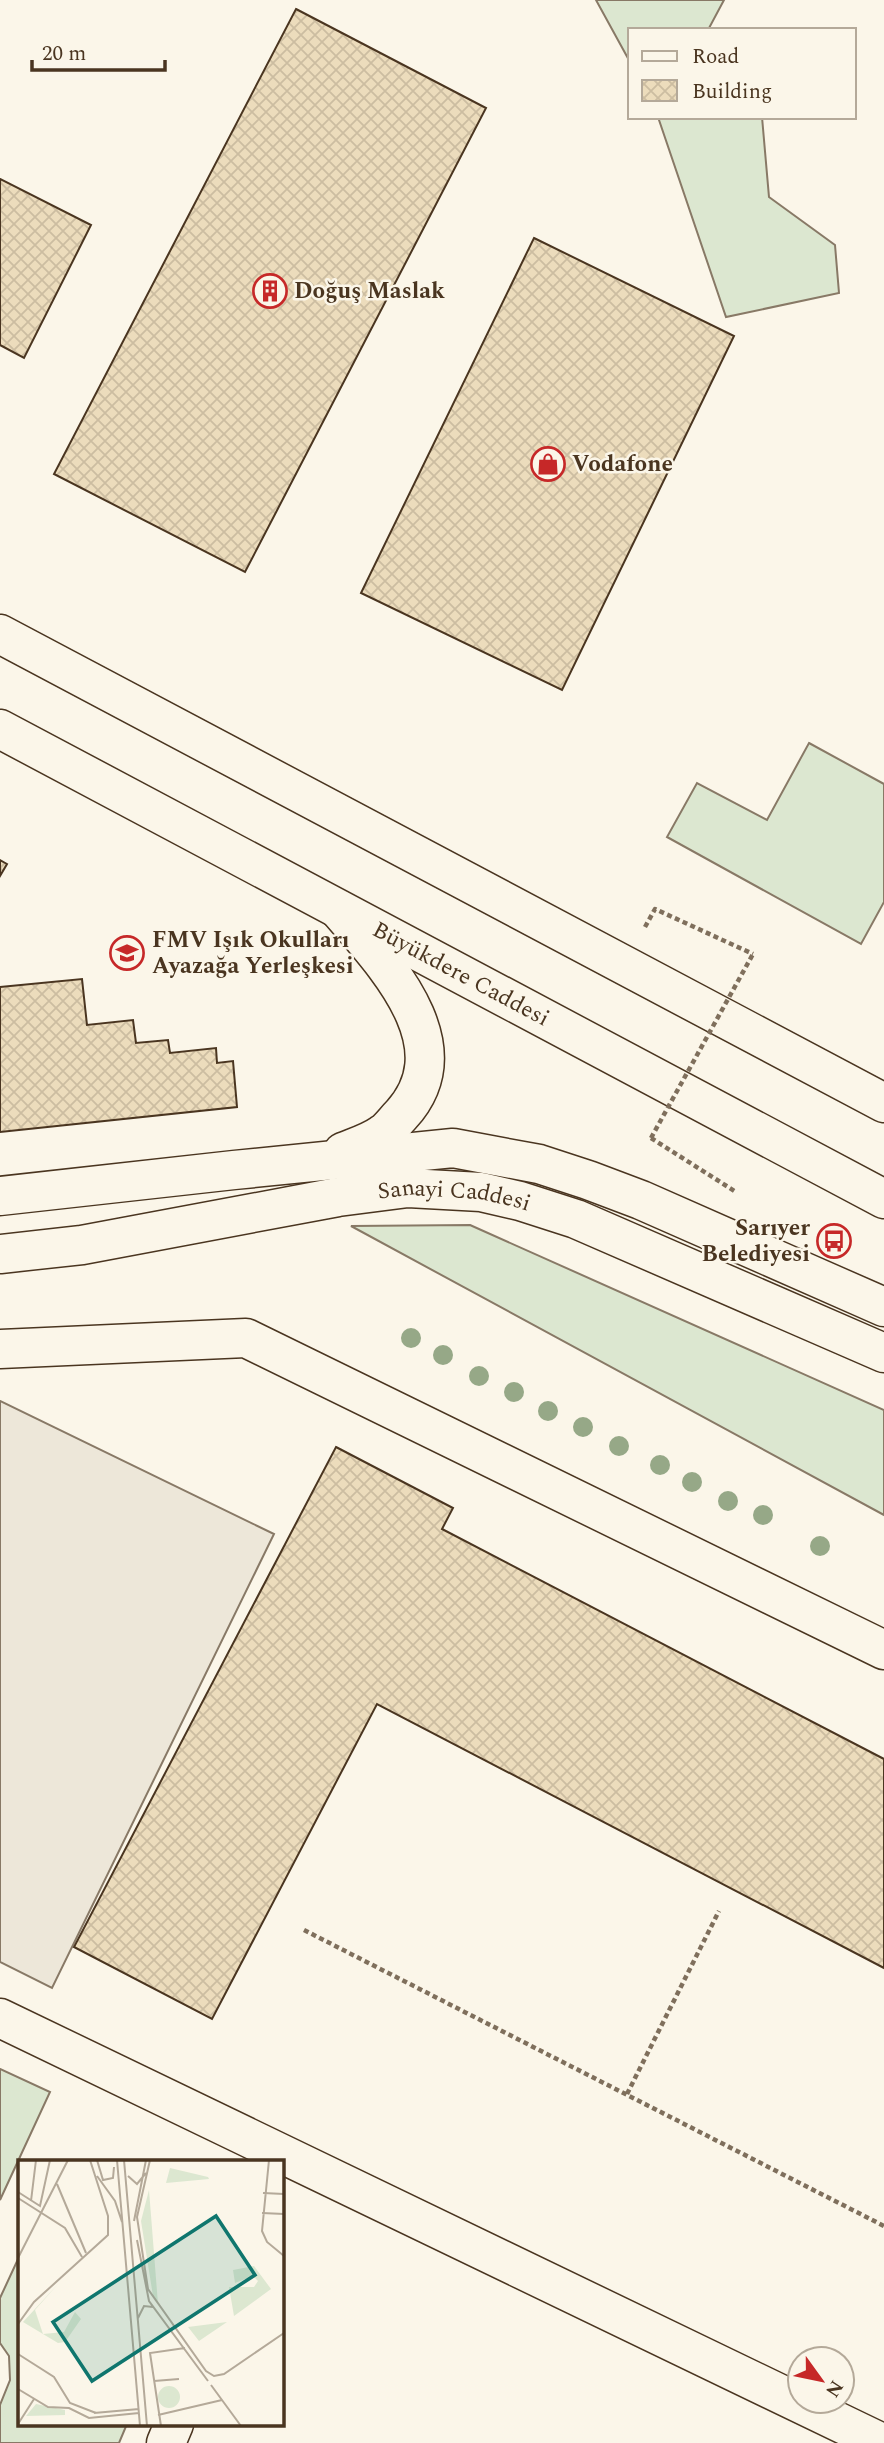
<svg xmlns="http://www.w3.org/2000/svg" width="884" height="2443" font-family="Spectral,serif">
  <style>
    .grass { fill: #dce7d0; stroke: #887966; stroke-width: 2 }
    .parking { fill: #ede7d9; stroke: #887966; stroke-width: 2 }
    .building { fill: url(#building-cross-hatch); stroke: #4a3520; stroke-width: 2 }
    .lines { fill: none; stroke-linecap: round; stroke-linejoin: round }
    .minor-casing { stroke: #4a3520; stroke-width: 41 }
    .major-casing { stroke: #4a3520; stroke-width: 41 }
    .path { stroke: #7f6f5c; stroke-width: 4.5; stroke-dasharray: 5 3.5; stroke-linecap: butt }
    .minor { stroke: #fbf6e9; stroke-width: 38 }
    .major { stroke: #fbf6e9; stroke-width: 38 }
    .path-bridge { stroke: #7f6f5c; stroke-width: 4.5; stroke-dasharray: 5 3.5; stroke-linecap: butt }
    .tree { fill: #96a887 }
    .labels { text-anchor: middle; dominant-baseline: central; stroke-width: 5; stroke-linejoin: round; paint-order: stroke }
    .poi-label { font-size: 23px; font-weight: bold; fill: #4a3520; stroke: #fbf6e9; text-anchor: start }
    .street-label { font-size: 23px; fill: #4a3520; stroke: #fbf6e9 }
    .inset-road { fill: none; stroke: #b4a999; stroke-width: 2 }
    .view { fill: #0f766e; fill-opacity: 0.15; stroke: #0f766e; stroke-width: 3.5 }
    .inset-edge { fill: none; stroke: #4a3520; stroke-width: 3.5 }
  </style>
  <defs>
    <pattern id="building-cross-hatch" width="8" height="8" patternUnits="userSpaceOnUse" patternTransform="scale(1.75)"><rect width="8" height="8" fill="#ecdcbc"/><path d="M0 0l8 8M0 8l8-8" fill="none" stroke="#ccbda1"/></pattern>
  </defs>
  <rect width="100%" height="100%" fill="#fbf6e9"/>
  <path class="grass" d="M 596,0 L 724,0 L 708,30 L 630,30 L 630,62 Z
    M 658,117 L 762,117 L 769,197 L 835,245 L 839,293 L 726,317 Z
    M 809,743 L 884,784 L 884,902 L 861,944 L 667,837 L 697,783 L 767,820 Z
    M 470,1225 L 884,1410 L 884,1515 L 351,1226 Z
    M 0,2069 L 50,2092 L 0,2200 Z
    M 19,2257 L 19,2424 L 127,2424 L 119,2443 L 0,2443 L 0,2405 L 10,2380 L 9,2356 L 0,2343 L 0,2298 Z"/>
  <path class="parking" d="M 0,1401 L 274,1534 L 52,1988 L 0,1962 Z"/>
  <path class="building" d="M 296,9 L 486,108 L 245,572 L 54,474 Z
    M 0,179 L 91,225 L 24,358 L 0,345 Z
    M 534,238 L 734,336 L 562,690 L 361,593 Z
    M 0,860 L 7,864 L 0,876 Z
    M 82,979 L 87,1025 L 133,1020 L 136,1043 L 168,1040 L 170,1053 L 216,1048 L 217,1063 L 233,1061 L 237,1107 L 0,1132 L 0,987 Z
    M 336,1447 L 453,1508 L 442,1529 L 884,1759 L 884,1968 L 377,1704 L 212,2019 L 74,1947 Z"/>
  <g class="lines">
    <g class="minor-casing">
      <g id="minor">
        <path d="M 339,910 C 384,963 465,1045 401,1115 C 395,1121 389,1130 382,1134 C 371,1142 355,1147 343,1152"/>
        <path d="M 0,1196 L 234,1170 L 453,1148 L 539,1164 L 588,1180 L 641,1200 L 884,1307"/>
        <path id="s1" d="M 0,1254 L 82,1245 L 338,1197 L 408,1188 L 481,1192 L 520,1201 L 576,1219 L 884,1353"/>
        <path d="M 0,1349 L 246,1338 L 884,1650"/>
        <path d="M 0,2018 L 882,2443"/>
        <path d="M 166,2443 L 174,2424"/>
      </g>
    </g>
    <g class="major-casing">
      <g id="major">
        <path d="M 0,634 L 884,1103"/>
        <path id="s2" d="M 0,729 L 884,1199"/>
      </g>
    </g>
    <path class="path" d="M 645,927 L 655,909 L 753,954
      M 651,1138 L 736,1192
      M 304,1930 L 884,2226
      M 627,2094 L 719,1911"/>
    <use href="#minor" class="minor"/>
    <use href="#major" class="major"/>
    <path class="path-bridge" d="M 651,1138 L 753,954"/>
  </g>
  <g class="tree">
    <circle cx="411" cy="1338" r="10"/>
    <circle cx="443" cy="1355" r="10"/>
    <circle cx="479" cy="1376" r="10"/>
    <circle cx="514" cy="1392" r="10"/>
    <circle cx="548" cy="1411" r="10"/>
    <circle cx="583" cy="1427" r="10"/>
    <circle cx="619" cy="1446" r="10"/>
    <circle cx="660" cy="1465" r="10"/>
    <circle cx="692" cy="1482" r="10"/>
    <circle cx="728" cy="1501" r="10"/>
    <circle cx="763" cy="1515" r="10"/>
    <circle cx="820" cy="1546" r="10"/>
  </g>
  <defs>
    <g id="building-ring" transform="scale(1.75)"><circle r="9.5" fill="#fbf6e9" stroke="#c62828" stroke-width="1.5"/><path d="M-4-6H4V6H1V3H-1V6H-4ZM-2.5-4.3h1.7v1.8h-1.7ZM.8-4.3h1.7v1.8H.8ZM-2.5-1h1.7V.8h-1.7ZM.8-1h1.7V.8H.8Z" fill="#c62828"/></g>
    <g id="shop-ring" transform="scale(1.75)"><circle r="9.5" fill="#fbf6e9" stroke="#c62828" stroke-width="1.5"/><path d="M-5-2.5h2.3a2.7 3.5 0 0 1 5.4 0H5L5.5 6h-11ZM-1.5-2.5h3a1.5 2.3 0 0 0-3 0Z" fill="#c62828"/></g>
    <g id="school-ring" transform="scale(1.75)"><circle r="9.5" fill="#fbf6e9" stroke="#c62828" stroke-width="1.5"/><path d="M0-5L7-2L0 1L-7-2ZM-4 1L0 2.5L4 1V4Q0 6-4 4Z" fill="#c62828"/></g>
    <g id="bus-ring" transform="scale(1.75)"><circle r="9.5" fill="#fbf6e9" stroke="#c62828" stroke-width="1.5"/><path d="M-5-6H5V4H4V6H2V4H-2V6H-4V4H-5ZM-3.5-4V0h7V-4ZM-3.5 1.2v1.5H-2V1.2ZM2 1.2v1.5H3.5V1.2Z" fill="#c62828"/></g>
  </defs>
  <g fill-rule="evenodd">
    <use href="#building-ring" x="270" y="291"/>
    <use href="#shop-ring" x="548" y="464"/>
    <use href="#school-ring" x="127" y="953"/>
    <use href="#bus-ring" x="834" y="1241"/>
  </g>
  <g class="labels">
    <g class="poi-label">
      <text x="294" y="291">Doğuş Maslak</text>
      <text x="572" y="464">Vodafone</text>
      <text x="152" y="940">FMV Işık Okulları<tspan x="152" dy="26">Ayazağa Yerleşkesi</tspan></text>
      <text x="810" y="1228" text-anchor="end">Sarıyer<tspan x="810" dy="26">Belediyesi</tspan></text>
    </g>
    <g class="street-label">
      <text stroke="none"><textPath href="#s2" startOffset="522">Büyükdere Caddesi</textPath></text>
      <text stroke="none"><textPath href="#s1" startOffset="460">Sanayi Caddesi</textPath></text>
    </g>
  </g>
  <g transform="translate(18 2160)">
    <rect width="266" height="266" fill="#fbf6e9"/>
    <path d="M 152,8 L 190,17 L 191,19 L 148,23 ZM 131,30 L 140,144 L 135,136 L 123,61 ZM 236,106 L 253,129 L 216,156 L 211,127 L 236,127 L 240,121 L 235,116 L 217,123 L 215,110 ZM 41,123 L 17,150 L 25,174 L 46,172 L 57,152 L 63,159 L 47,182 L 40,183 L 5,162 ZM 209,162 L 181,181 L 170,167 ZM140 237a11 11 0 1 1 22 0a11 11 0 1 1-22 0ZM 18,244 L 47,250 L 47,255 L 8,256 Z" fill="#dce7d0"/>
    <path class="inset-road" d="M 79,0 L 85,20 L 95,18 L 96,7M 99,0 L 122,266M 106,0 L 129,266M 132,0 L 119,57 L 130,129 L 188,211 L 196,216 L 206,214 L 266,173M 251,0 L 244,71 L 249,82 L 266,96M 79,16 L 97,41 L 104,62M 110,16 L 119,24 L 128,13M 39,24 L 68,93M 0,32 L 22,46 L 32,0M 245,33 L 266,34M 0,38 L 47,68 L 64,97M 13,41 L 18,0M 244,53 L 266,54M 116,61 L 128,0M 119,80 L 131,141 L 190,221M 0,98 L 50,0M 120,158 L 126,146 L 135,147M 0,164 L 16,142 L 90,75 L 90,56 L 72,0M 0,194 L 36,217 L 52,243 L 78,253M 136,221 L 161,219M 193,225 L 223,266M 0,229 L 30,247 L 51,248 L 71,258 L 121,253M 76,253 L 121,249M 140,255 L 204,240M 0,264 L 16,239M 143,266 L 132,193 L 167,188"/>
    <path class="view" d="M 198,56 L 237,115 L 74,221 L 35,162 Z"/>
    <rect width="266" height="266" class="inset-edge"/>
  </g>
  <rect x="628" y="28" width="228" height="91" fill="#fbf6e9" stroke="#b4a999" stroke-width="2"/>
  <rect x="642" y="51" width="35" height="10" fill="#fbf6e9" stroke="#b4a999" stroke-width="2"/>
  <text x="692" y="63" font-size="21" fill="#4a3520">Road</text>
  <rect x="642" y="80" width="35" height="21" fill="url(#building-cross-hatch)" stroke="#b4a999" stroke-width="2"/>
  <text x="692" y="98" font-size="21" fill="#4a3520">Building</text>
  <g transform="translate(821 2380) rotate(123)"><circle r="33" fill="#fbf6e9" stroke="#b4a999" stroke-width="2"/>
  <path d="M0-5L12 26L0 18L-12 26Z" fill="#c62828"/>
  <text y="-10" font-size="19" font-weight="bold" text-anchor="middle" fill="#4a3520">N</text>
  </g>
  <path d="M32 60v10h133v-10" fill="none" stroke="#4a3520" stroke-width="3.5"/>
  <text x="42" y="60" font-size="21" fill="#4a3520" stroke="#fbf6e9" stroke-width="5" paint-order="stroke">20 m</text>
</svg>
